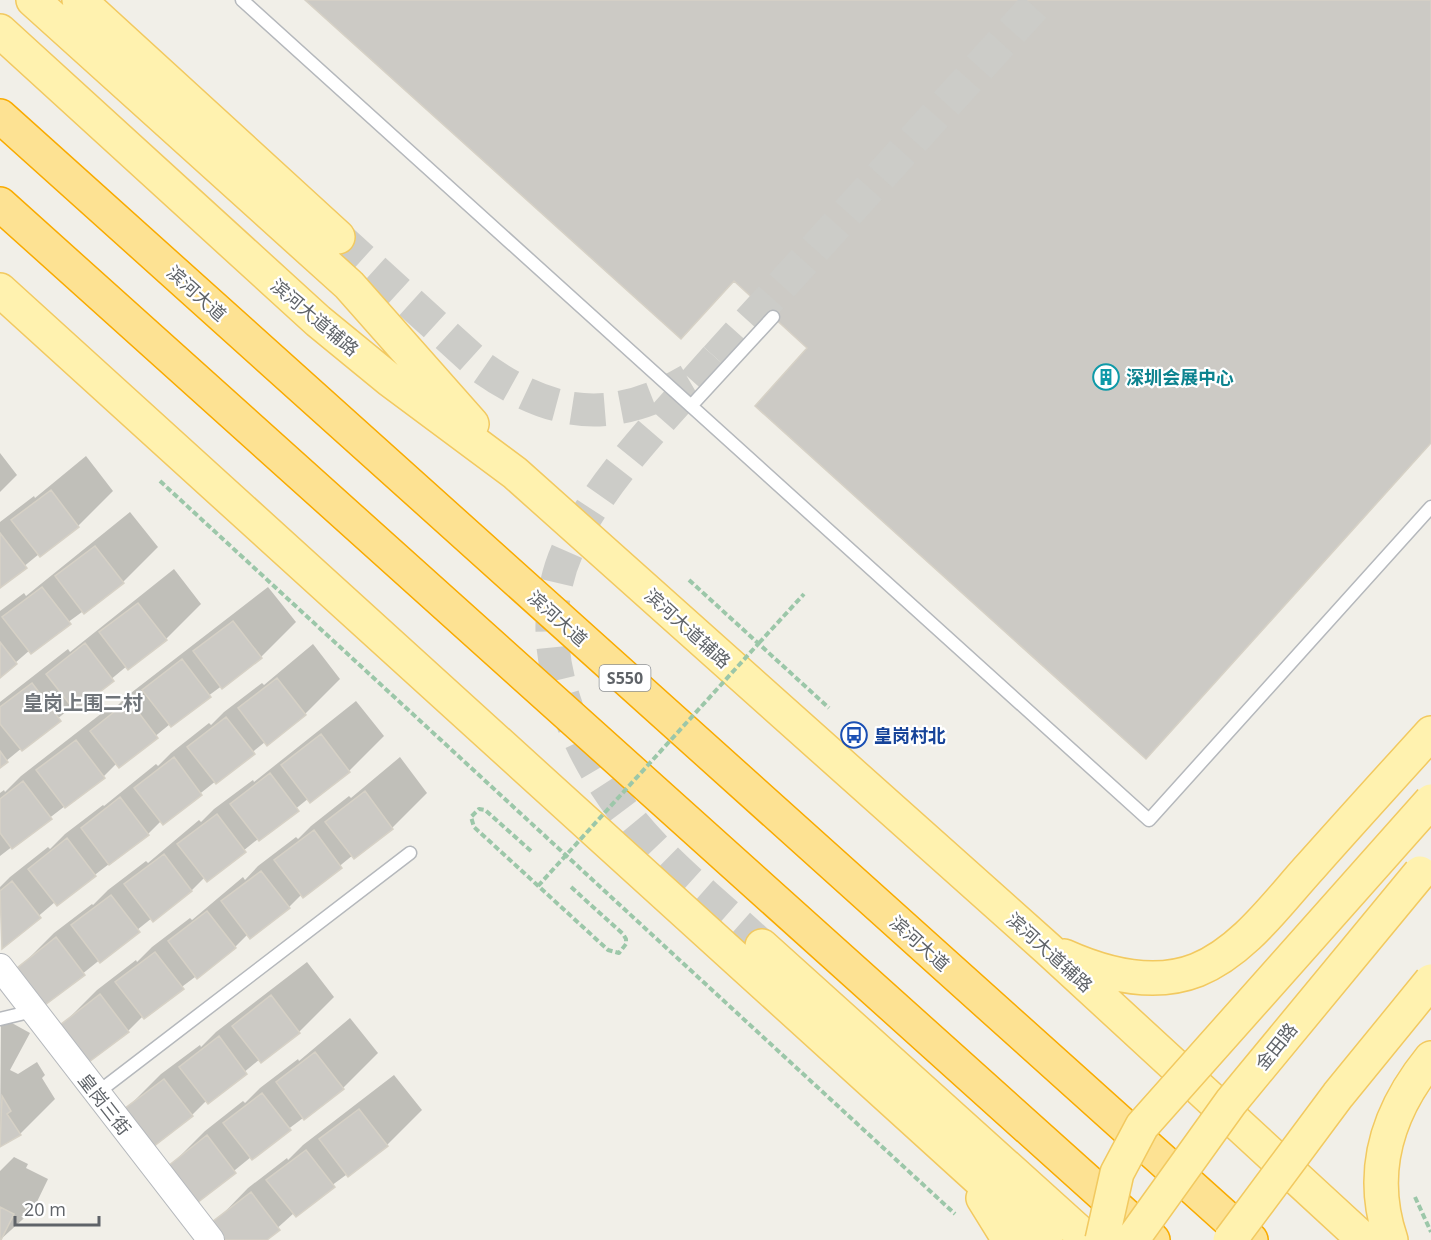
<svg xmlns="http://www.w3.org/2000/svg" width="1431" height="1240" font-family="'Open Sans','Noto Sans SC',sans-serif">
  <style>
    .shadow { fill: #0003 }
    .building { fill: #cccac5; stroke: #d6d1c6; stroke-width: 1.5 }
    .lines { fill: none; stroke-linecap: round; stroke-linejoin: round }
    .secondary-tunnel { stroke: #ccccc8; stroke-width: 33; stroke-dasharray: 33 16; stroke-linecap: butt }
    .primary-tunnel { stroke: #ccccc8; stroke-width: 33; stroke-dasharray: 33 16; stroke-linecap: butt }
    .lane-casing { stroke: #b5b8bc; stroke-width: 15 }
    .street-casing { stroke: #b5b8bc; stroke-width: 28 }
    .primary-casing { stroke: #f2c960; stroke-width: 36 }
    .highway-casing { stroke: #f9ab00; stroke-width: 36 }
    .path { stroke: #9cc7a9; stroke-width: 4; stroke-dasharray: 6 3; stroke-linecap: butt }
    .lane { stroke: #fff; stroke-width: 12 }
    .street { stroke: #fff; stroke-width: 26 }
    .primary { stroke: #fff2af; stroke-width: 33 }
    .highway { stroke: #fde293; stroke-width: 33 }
    .primary-bridge-casing { stroke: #f2c960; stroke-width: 36; stroke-linecap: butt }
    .path-bridge { stroke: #9cc7a9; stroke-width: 4; stroke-dasharray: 6 3; stroke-linecap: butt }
    .primary-bridge { stroke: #fff2af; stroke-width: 33 }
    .labels { text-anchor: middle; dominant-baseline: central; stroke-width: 4.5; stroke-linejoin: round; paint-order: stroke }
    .shield { fill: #fff; stroke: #8f9295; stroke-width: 1.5 }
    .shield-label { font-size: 16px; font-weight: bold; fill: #5f6368 }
    .street-label { font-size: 18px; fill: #5f6368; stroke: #fff }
    .culture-label { font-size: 18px; font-weight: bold; fill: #0d838f; stroke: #fff; text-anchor: start }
    .transit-label { font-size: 18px; font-weight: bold; fill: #164399; stroke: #fff; text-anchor: start }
    .neighbourhood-label { font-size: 20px; font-weight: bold; fill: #70757a; stroke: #fff }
  </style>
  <rect width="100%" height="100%" fill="#f1efe8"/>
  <path class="shadow" d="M 307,0 L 1431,0 L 1431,443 L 1164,739 L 809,347 L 734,280 Z
    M 0,453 L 17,475 L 0,492 Z
    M 86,456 L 113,491 L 78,526 L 39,554 L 0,586 L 0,522 L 34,496 L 35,498 Z
    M 130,512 L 158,547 L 123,582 L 30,650 L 0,676 L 0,611 L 24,593 L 26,596 Z
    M 174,569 L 201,604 L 166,639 L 128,668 L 127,666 L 75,709 L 73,706 L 0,766 L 0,702 L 68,649 L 70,652 Z
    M 268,587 L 296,622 L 261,657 L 170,724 L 119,766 L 117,763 L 104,776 L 0,856 L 0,793 L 4,790 L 5,792 L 21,776 L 111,706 L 114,709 L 127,696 Z
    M 313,644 L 340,679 L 305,714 L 265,742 L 163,823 L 161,821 L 148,834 L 57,904 L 55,902 L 2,947 L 0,887 L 10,877 L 48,847 L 50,849 L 65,834 L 103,805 L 104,806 L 156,764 L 158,766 L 171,753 L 209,723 L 211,725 L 224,712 L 262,683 L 264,685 Z
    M 356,701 L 384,736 L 349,771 L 309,798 L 207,880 L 205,877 L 192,890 L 153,919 L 152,918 L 46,1003 L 19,968 L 54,933 L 92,904 L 93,905 L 108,890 L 146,861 L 148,863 L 199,820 L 201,822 L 214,809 L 253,780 L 254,782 Z
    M 400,757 L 427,793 L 392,828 L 354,857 L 353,855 L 303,896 L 302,894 L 289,907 L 248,934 L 235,947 L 143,1016 L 128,1031 L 62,1025 L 97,990 L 136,960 L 137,962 L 152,947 L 190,918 L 192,920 L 243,877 L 245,880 L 258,866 L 296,837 L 298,839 L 311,826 L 349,796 L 351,798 Z
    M 307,962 L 334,997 L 299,1032 L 261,1061 L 260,1059 L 208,1102 L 207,1100 L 192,1115 L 126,1109 L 161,1074 L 200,1045 L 201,1047 L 216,1032 Z
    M 1,1017 L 30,1033 L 10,1070 L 18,1074 L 37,1062 L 45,1075 L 42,1078 L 55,1099 L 20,1134 L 0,1146 Z
    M 350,1018 L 378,1053 L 343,1088 L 251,1157 L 197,1201 L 170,1166 L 205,1131 L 243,1101 L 245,1103 L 260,1088 L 298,1059 L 299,1061 Z
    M 394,1075 L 422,1110 L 387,1145 L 294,1213 L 264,1240 L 227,1240 L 214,1223 L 248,1188 L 287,1158 L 288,1160 L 303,1145 Z
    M 14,1157 L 28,1164 L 26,1168 L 48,1179 L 33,1210 L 0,1240 L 0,1171 Z"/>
  <path class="building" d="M 305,0 L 1431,0 L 1431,443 L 1146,759 L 755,406 L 807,348 L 734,281 L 681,339 Z
    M 51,490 L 79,527 L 40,557 L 11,520 Z
    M 0,533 L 27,568 L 0,588 Z
    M 95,546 L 124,583 L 84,614 L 55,576 Z
    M 42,587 L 71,624 L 31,654 L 2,617 Z
    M 138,603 L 167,640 L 128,670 L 99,632 Z
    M 233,621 L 262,658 L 222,689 L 193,651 Z
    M 0,642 L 17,664 L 0,678 Z
    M 85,643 L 114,681 L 75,711 L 46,674 Z
    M 182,659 L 211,697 L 171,727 L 142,690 Z
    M 277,678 L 306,715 L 267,746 L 238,708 Z
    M 32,683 L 61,721 L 22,751 L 0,724 L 0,707 Z
    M 129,700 L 158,738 L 119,768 L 90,731 Z
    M 226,717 L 255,754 L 216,784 L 187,747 Z
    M 321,734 L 350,772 L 310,803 L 281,765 Z
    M 76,740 L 105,778 L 65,808 L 36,770 Z
    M 0,751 L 8,762 L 0,768 Z
    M 174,757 L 202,795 L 163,825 L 134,788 Z
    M 270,773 L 299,811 L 259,841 L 230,804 Z
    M 23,781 L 52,819 L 12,849 L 0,833 L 0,799 Z
    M 365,791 L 393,829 L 354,859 L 325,822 Z
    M 120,797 L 149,835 L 109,865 L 81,828 Z
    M 217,814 L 246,852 L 207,882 L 177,844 Z
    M 314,830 L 342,868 L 303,898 L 274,860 Z
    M 67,838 L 96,876 L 57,906 L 28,869 Z
    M 164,854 L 192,891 L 153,922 L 124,884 Z
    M 261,871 L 290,908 L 250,939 L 221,901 Z
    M 12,881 L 41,918 L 2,949 L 0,891 Z
    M 111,895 L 140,932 L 100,963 L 71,925 Z
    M 207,911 L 236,948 L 197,979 L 168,941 Z
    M 56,937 L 85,975 L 45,1005 L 17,968 Z
    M 155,952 L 184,989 L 144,1019 L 115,982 Z
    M 100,994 L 129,1032 L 89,1062 L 60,1025 Z
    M 271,995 L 300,1033 L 261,1063 L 232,1026 Z
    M 219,1036 L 247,1074 L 208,1104 L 179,1067 Z
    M 315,1052 L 344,1089 L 304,1120 L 276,1082 Z
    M 164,1079 L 193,1116 L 153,1147 L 124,1109 Z
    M 262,1093 L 291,1130 L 252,1160 L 223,1123 Z
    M 2,1096 L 11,1111 L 7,1114 L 21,1135 L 0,1147 Z
    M 359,1109 L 388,1146 L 348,1177 L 319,1139 Z
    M 207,1135 L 236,1173 L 197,1203 L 168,1166 Z
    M 306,1150 L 335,1187 L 296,1217 L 266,1180 Z
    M 251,1192 L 280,1230 L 267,1240 L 225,1240 L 212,1222 Z
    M 0,1207 L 14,1214 L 1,1240 L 0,1240 Z"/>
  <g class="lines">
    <path class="secondary-tunnel" d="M 716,358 L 1040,0"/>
    <path class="primary-tunnel" d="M 338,237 L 481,367 C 553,418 612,425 689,380
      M 716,358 C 666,415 609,472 573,539 C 524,631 568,741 628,817 C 666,865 717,904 762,946"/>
    <g class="lane-casing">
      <path id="lane" d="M 242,0 L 1149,820 L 1431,507
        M 691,406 L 773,317
        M 0,1019 L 33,1011
        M 97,1093 L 410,853"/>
    </g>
    <g class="street-casing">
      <path id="street" d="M 0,967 L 211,1240"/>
    </g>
    <g class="primary-casing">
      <path id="primary" d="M 33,0 L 349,285 L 472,424
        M 79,0 L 338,237
        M 0,31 L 318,321 L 390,380 L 515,473 L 1048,949 L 1364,1240
        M 0,290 L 1046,1240
        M 762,946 L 1088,1240
        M 1064,956 C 1104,974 1154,987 1197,970 C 1244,951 1278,902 1311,866 C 1351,821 1391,777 1431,733
        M 983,1198 L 1009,1240
        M 1391,1240 C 1368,1173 1387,1112 1431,1058"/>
    </g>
    <g class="highway-casing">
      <path id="highway" d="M 0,116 L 1251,1240
        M 0,204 L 1153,1240"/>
    </g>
    <path class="path" d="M 160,481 L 955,1214
      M 689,580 L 829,708
      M 759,643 L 804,594
      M 531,851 L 485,810 L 479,809 L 471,817 L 474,827 L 608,950 L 619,953 L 626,944 L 626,939 L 623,934 L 571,887
      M 1415,1197 L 1431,1232"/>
    <use href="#lane" class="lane"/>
    <use href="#street" class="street"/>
    <use href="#primary" class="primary"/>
    <use href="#highway" class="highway"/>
    <g class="primary-bridge-casing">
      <path id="primary-bridge" d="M 1102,1240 L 1117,1173 L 1142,1126 L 1431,801
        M 1132,1240 L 1231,1102 L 1420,873
        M 1230,1240 L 1338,1095 L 1431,981"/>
    </g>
    <path class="path-bridge" d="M 538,886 L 759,643"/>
    <use href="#primary-bridge" class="primary-bridge"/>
  </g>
  <defs>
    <g id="building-ring" transform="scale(1.35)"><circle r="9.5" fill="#fff" stroke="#0f9aa8" stroke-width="1.5"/><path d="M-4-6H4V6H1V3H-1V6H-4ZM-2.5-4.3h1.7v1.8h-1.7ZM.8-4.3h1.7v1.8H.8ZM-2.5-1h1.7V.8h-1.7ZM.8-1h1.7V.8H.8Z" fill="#0f9aa8"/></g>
    <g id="bus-ring" transform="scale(1.35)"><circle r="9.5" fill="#fff" stroke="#1a4fb4" stroke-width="1.5"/><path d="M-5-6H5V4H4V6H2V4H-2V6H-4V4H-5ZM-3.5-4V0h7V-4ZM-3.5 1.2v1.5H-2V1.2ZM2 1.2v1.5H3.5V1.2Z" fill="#1a4fb4"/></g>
  </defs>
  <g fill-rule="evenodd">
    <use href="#building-ring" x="1106" y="377"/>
    <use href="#bus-ring" x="854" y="735"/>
  </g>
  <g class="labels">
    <rect class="shield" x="599.5" y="665" width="51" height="26" rx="4.5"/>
    <g class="shield-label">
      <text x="625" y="678">S550</text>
    </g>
    <g class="street-label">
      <text transform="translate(197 293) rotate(42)">滨河大道</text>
      <text transform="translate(315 317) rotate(40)">滨河大道辅路</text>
      <text transform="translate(558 618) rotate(42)">滨河大道</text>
      <text transform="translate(688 628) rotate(42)">滨河大道辅路</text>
      <text transform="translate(920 943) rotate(42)">滨河大道</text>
      <text transform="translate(1050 952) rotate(42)">滨河大道辅路</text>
      <text transform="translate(1276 1046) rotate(-51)">金田路</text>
      <text transform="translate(105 1104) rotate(52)">皇岗三街</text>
    </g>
    <g class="culture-label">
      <text x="1126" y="377">深圳会展中心</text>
    </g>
    <g class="transit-label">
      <text x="874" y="735">皇岗村北</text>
    </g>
    <g class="neighbourhood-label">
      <text x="83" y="702">皇岗上围二村</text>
    </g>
  </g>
  <path d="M15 1216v9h84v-9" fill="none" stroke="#5f6368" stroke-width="3"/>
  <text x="24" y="1216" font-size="18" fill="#5f6368" stroke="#ffffff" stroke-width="4.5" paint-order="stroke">20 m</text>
</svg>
